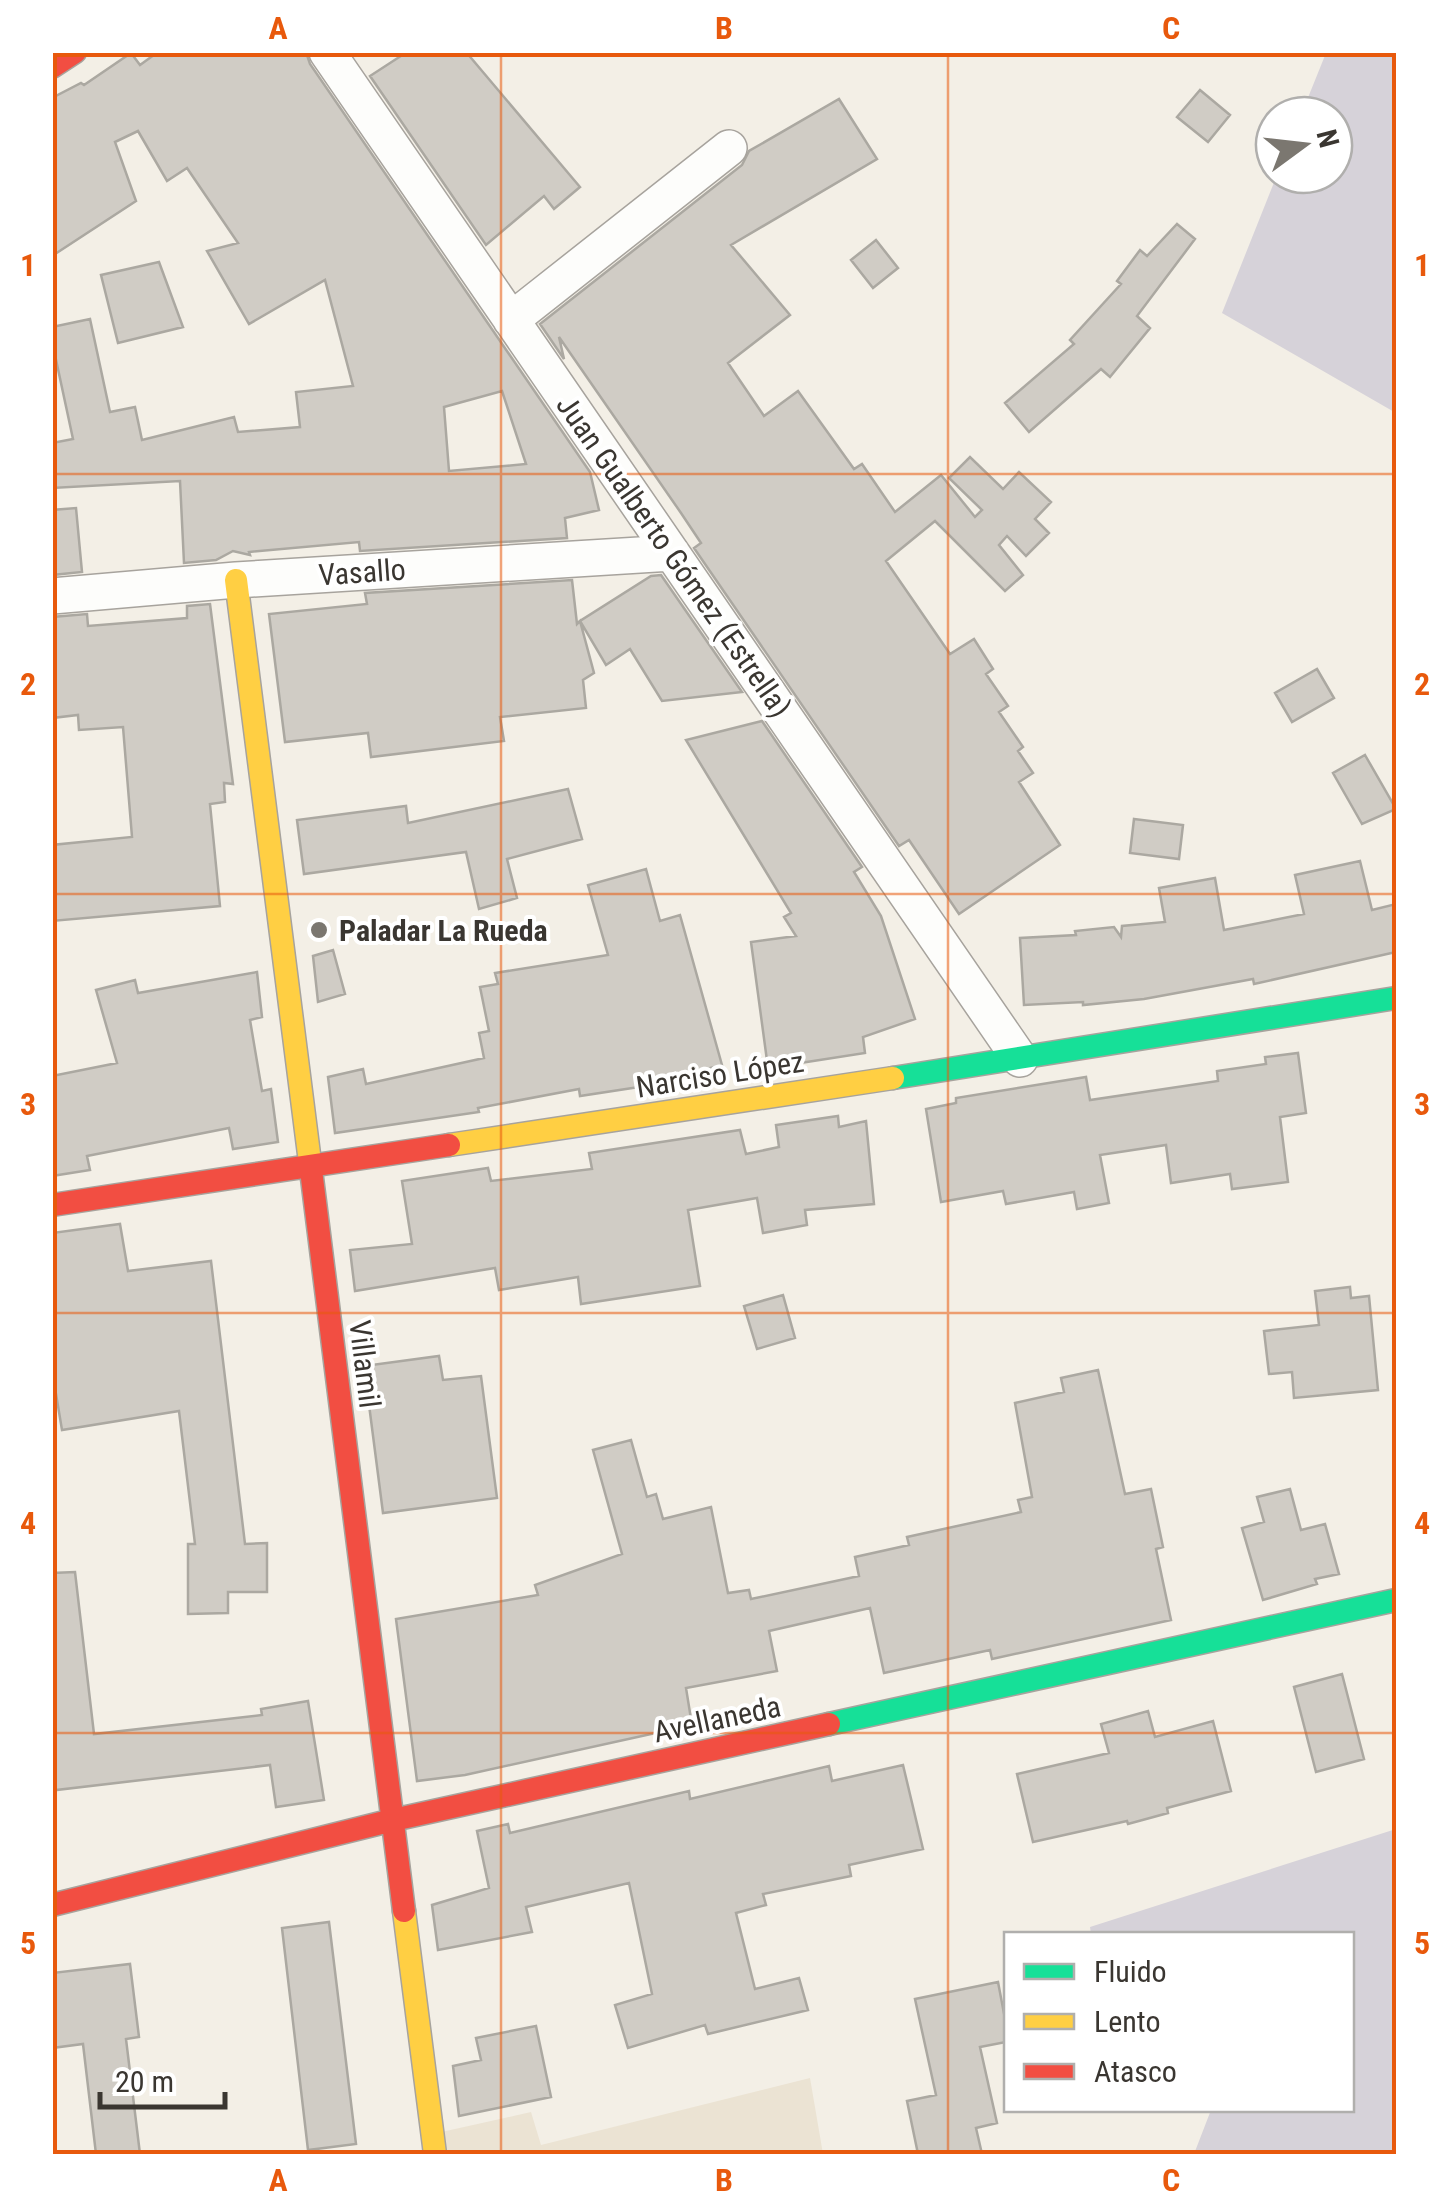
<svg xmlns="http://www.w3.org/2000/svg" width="1449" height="2207" font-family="'Roboto Condensed',sans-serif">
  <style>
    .built { fill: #ebe3d3 }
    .green { fill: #d6d2d9 }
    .building { fill: #d0ccc5; stroke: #aba8a1; stroke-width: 2.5; fill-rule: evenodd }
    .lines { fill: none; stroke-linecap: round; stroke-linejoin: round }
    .street-casing { stroke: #a7a39d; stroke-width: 38 }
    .fast-casing { stroke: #a7a39d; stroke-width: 25 }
    .slow-casing { stroke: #a7a39d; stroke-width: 25 }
    .jam-casing { stroke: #a7a39d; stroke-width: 25 }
    .street { stroke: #fdfdfb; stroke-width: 35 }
    .fast { stroke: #16e098; stroke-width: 22 }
    .slow { stroke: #ffcf43; stroke-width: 22 }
    .jam { stroke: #f24e42; stroke-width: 22 }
    .grid { fill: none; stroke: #e8590c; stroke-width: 2.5; stroke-opacity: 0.55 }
    .poi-dot { fill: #7b7770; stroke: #fff; stroke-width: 4 }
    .labels { text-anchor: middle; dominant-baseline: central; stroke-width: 8; stroke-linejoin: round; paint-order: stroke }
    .street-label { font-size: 30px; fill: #3a3631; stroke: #fff }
    .poi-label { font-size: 30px; font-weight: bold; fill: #3a3631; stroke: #fff; text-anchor: start }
    .neatline { fill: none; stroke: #e8590c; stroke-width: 4 }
    .grid-label { font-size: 32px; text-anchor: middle; font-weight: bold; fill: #e8590c }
  </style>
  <rect width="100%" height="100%" fill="#f3efe6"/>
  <path class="built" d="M 810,2078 L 823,2154 L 440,2154 L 437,2133 L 531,2112 L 541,2145 Z"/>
  <path class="green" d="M 1326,53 L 1396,53 L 1396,413 L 1222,313 L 1277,175 L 1334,175 L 1334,115 L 1301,115 Z
    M 1396,1829 L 1396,2154 L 1194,2154 L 1211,2110 L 1352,2110 L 1352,1934 L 1091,1934 L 1090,1927 Z"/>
  <path class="building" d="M 158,52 L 306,52 L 310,64 L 590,472 L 599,510 L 565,518 L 567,538 L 360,551 L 359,542 L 249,552 L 250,555 L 233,551 L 216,560 L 184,563 L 180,481 L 52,488 L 52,443 L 73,439 L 52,341 L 52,327 L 90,319 L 110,412 L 135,407 L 142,440 L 234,417 L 238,432 L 300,427 L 296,392 L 353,386 L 325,280 L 249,324 L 207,251 L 238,243 L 187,168 L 167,181 L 138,131 L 115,142 L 136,201 L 52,256 L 52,98 L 81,83 L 84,85 L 131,53 L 140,65 ZM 502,391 L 526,464 L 449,471 L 444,407 Z
    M 407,52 L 466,52 L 580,187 L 554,209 L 544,196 L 486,245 L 370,76 Z
    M 1200,90 L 1230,115 L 1208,142 L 1177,117 Z
    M 839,99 L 877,159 L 731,245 L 790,315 L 728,363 L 764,416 L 798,391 L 854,469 L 862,464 L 895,512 L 941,475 L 975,517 L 982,510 L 949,478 L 970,457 L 1003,489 L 1019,472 L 1051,502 L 1035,519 L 1049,533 L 1026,556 L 1007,536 L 999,545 L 1023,575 L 1005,591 L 935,521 L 886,561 L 950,654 L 974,639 L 993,669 L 986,674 L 1008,706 L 999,712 L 1023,747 L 1018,751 L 1033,773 L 1019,782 L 1060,845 L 959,914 L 909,840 L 899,846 L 694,548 L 701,543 L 681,513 L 559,337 L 564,359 L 540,324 L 742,165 L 749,151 Z
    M 1177,224 L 1195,239 L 1137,316 L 1150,328 L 1110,377 L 1101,369 L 1029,432 L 1005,403 L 1074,344 L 1070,340 L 1121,284 L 1117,281 L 1140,250 L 1147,256 Z
    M 876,240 L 898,268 L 873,288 L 851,260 Z
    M 159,262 L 183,327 L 118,343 L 101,275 Z
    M 76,508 L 82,572 L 52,575 L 52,510 Z
    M 661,575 L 742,692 L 662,701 L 630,649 L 606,665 L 580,621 L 651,576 Z
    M 572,580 L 577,624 L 580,621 L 594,673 L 583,680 L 586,708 L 500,717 L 504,741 L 371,757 L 368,733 L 285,742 L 269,614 L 367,604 L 365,593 Z
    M 210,604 L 233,784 L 224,783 L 225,802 L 210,804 L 220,906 L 52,921 L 52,845 L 132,837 L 123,727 L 79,730 L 78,715 L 52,718 L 52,617 L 87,614 L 88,626 L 187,618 L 187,606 Z
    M 1317,669 L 1334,698 L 1292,722 L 1275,693 Z
    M 762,721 L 862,867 L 854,872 L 881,916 L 915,1019 L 863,1037 L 865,1053 L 768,1068 L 751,942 L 796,936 L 784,917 L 791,913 L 686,740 Z
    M 1365,755 L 1396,809 L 1362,824 L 1333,773 Z
    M 568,789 L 582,839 L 507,859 L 517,898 L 479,909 L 466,852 L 304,874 L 297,820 L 406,806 L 408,823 Z
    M 1134,819 L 1183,825 L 1179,859 L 1130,853 Z
    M 1360,861 L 1372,910 L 1396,904 L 1396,952 L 1254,984 L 1253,979 L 1144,999 L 1083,1005 L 1083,1002 L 1024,1005 L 1020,938 L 1076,935 L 1075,931 L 1114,927 L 1121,937 L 1122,926 L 1165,922 L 1159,888 L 1215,878 L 1224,930 L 1304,914 L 1295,875 Z
    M 646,869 L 660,921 L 680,915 L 722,1065 L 639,1087 L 580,1096 L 579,1089 L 478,1108 L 479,1112 L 335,1133 L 328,1077 L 363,1069 L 366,1084 L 484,1058 L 479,1033 L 489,1031 L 480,987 L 498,984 L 495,973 L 608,955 L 588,885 Z
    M 333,950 L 345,994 L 318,1002 L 313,956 Z
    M 257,972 L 262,1017 L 250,1020 L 262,1091 L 271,1089 L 278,1142 L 233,1149 L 229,1128 L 87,1156 L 90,1170 L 52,1176 L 52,1076 L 117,1063 L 96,990 L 135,980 L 138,993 Z
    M 1298,1053 L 1306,1113 L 1280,1117 L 1288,1182 L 1232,1189 L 1230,1174 L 1171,1183 L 1166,1145 L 1100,1155 L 1109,1203 L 1077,1209 L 1074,1192 L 1006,1204 L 1003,1191 L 941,1202 L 926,1109 L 956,1103 L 956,1098 L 1086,1077 L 1090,1100 L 1218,1081 L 1217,1071 L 1266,1064 L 1265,1057 Z
    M 838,1116 L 839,1127 L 866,1121 L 874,1204 L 805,1210 L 807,1225 L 763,1233 L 757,1198 L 688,1210 L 700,1286 L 581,1304 L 578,1277 L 499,1290 L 495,1268 L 355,1291 L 350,1250 L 412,1244 L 402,1181 L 488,1168 L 491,1181 L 592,1169 L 589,1153 L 740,1130 L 746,1154 L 779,1147 L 776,1125 Z
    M 120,1224 L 128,1271 L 211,1261 L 245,1544 L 267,1543 L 267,1592 L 228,1592 L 228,1613 L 188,1614 L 188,1544 L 195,1544 L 179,1411 L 62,1430 L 52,1370 L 52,1233 Z
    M 1350,1287 L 1351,1298 L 1369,1296 L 1378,1390 L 1294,1398 L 1292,1372 L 1269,1374 L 1264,1331 L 1319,1325 L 1315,1291 Z
    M 783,1295 L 795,1338 L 757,1349 L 744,1306 Z
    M 439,1356 L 443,1380 L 481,1376 L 497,1498 L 383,1513 L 364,1366 Z
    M 1098,1370 L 1125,1494 L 1151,1489 L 1163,1547 L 1156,1549 L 1171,1620 L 992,1659 L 990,1650 L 884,1673 L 870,1608 L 769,1631 L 777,1671 L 686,1688 L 692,1725 L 465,1775 L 417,1781 L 396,1619 L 538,1595 L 535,1585 L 622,1554 L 593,1450 L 631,1440 L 647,1497 L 656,1494 L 663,1519 L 711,1507 L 728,1593 L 749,1590 L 751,1599 L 859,1576 L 855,1557 L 909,1545 L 907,1537 L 1021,1512 L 1018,1500 L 1032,1497 L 1015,1403 L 1064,1392 L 1061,1378 Z
    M 1290,1489 L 1301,1530 L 1325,1524 L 1339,1574 L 1315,1579 L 1317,1584 L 1263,1600 L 1242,1528 L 1264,1522 L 1257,1497 Z
    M 75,1572 L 94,1734 L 262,1715 L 261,1709 L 308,1701 L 324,1800 L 276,1807 L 270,1765 L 56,1790 L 52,1761 L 52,1573 Z
    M 1342,1674 L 1364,1759 L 1316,1772 L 1294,1687 Z
    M 1148,1711 L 1155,1737 L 1213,1721 L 1231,1791 L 1167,1808 L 1168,1813 L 1128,1824 L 1127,1821 L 1033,1842 L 1017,1774 L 1109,1753 L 1101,1724 Z
    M 903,1765 L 923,1849 L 849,1865 L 851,1876 L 763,1894 L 766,1905 L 736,1913 L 755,1989 L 799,1978 L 808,2010 L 708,2034 L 705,2025 L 628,2048 L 615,2005 L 652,1994 L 629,1883 L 526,1907 L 532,1932 L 438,1950 L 432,1905 L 489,1888 L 477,1831 L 508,1824 L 510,1833 L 689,1791 L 690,1799 L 829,1766 L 832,1781 Z
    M 329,1922 L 356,2144 L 308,2150 L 282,1928 Z
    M 130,1964 L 139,2037 L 126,2039 L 140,2154 L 96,2154 L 83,2044 L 52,2048 L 52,1973 Z
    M 998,1982 L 1006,2024 L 1006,2042 L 980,2047 L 997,2123 L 976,2128 L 982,2154 L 918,2154 L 907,2101 L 936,2095 L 915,1999 Z
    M 536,2026 L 551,2097 L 459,2116 L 453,2066 L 481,2060 L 476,2038 Z"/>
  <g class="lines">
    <g class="street-casing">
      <path id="street" d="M 327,52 L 1020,1059
        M 511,320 L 729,148
        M 52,596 L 236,580 L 672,553"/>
    </g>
    <g class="fast-casing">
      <path id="fast" d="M 893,1078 L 1396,998
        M 829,1724 L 1396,1600"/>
    </g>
    <g class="slow-casing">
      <path id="slow" d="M 236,580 L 311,1170
        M 449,1145 L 893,1078
        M 404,1911 L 435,2154"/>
    </g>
    <g class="jam-casing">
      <path id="jam" d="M 52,67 L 75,52
        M 311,1170 L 404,1911
        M 52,1205 L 449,1145
        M 52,1905 L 393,1820 L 829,1724"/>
    </g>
    <use href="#street" class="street"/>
    <use href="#fast" class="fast"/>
    <use href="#slow" class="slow"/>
    <use href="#jam" class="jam"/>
  </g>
  <path class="grid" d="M 501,52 L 501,2154M 948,52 L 948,2154M 52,474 L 1396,474M 52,894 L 1396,894M 52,1313 L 1396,1313M 52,1733 L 1396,1733"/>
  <circle class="poi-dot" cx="319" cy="930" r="10"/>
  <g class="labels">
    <g class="street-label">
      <text transform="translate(674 556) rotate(55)">Juan Gualberto Gómez (Estrella)</text>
      <text transform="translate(362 572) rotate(-4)">Vasallo</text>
      <text transform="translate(720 1074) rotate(-9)">Narciso López</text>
      <text transform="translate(365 1364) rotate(83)">Villamil</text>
      <text transform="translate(717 1719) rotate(-12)">Avellaneda</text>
    </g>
    <g class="poi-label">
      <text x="339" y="930">Paladar La Rueda</text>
    </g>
  </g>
  <rect width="1449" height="2207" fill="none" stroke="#ffffff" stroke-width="110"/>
  <rect x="1004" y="1932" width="350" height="180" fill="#ffffff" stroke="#b0afad" stroke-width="2.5"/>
  <rect x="1024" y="1964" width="50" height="15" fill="#16e098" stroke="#b0afad" stroke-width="2.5"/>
  <text x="1094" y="1982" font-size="30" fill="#3a3631">Fluido</text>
  <rect x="1024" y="2014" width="50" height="15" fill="#ffcf43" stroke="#b0afad" stroke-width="2.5"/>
  <text x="1094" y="2032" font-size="30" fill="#3a3631">Lento</text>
  <rect x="1024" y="2064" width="50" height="15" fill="#f24e42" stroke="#b0afad" stroke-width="2.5"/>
  <text x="1094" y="2082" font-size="30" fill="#3a3631">Atasco</text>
  <g transform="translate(1304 145) rotate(75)"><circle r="48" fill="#ffffff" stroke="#b0afad" stroke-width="2.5"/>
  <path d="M0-8L18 38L0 25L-18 38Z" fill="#7b7770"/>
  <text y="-15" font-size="28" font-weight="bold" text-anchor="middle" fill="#3a3631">N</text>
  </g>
  <path d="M100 2092v15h125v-15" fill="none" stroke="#3a3631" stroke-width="5"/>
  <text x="115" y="2092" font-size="30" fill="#3a3631" stroke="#ffffff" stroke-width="8" paint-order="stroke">20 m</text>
  <rect x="55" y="55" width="1339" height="2097" class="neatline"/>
  <g class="grid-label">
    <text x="278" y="39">A</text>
    <text x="724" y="39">B</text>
    <text x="1171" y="39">C</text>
    <text x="28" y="276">1</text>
    <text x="1422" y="276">1</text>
    <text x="28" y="695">2</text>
    <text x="1422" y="695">2</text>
    <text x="28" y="1115">3</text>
    <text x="1422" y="1115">3</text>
    <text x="28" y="1534">4</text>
    <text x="1422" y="1534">4</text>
    <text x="28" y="1954">5</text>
    <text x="1422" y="1954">5</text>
    <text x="278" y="2191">A</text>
    <text x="724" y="2191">B</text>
    <text x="1171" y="2191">C</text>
  </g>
</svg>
